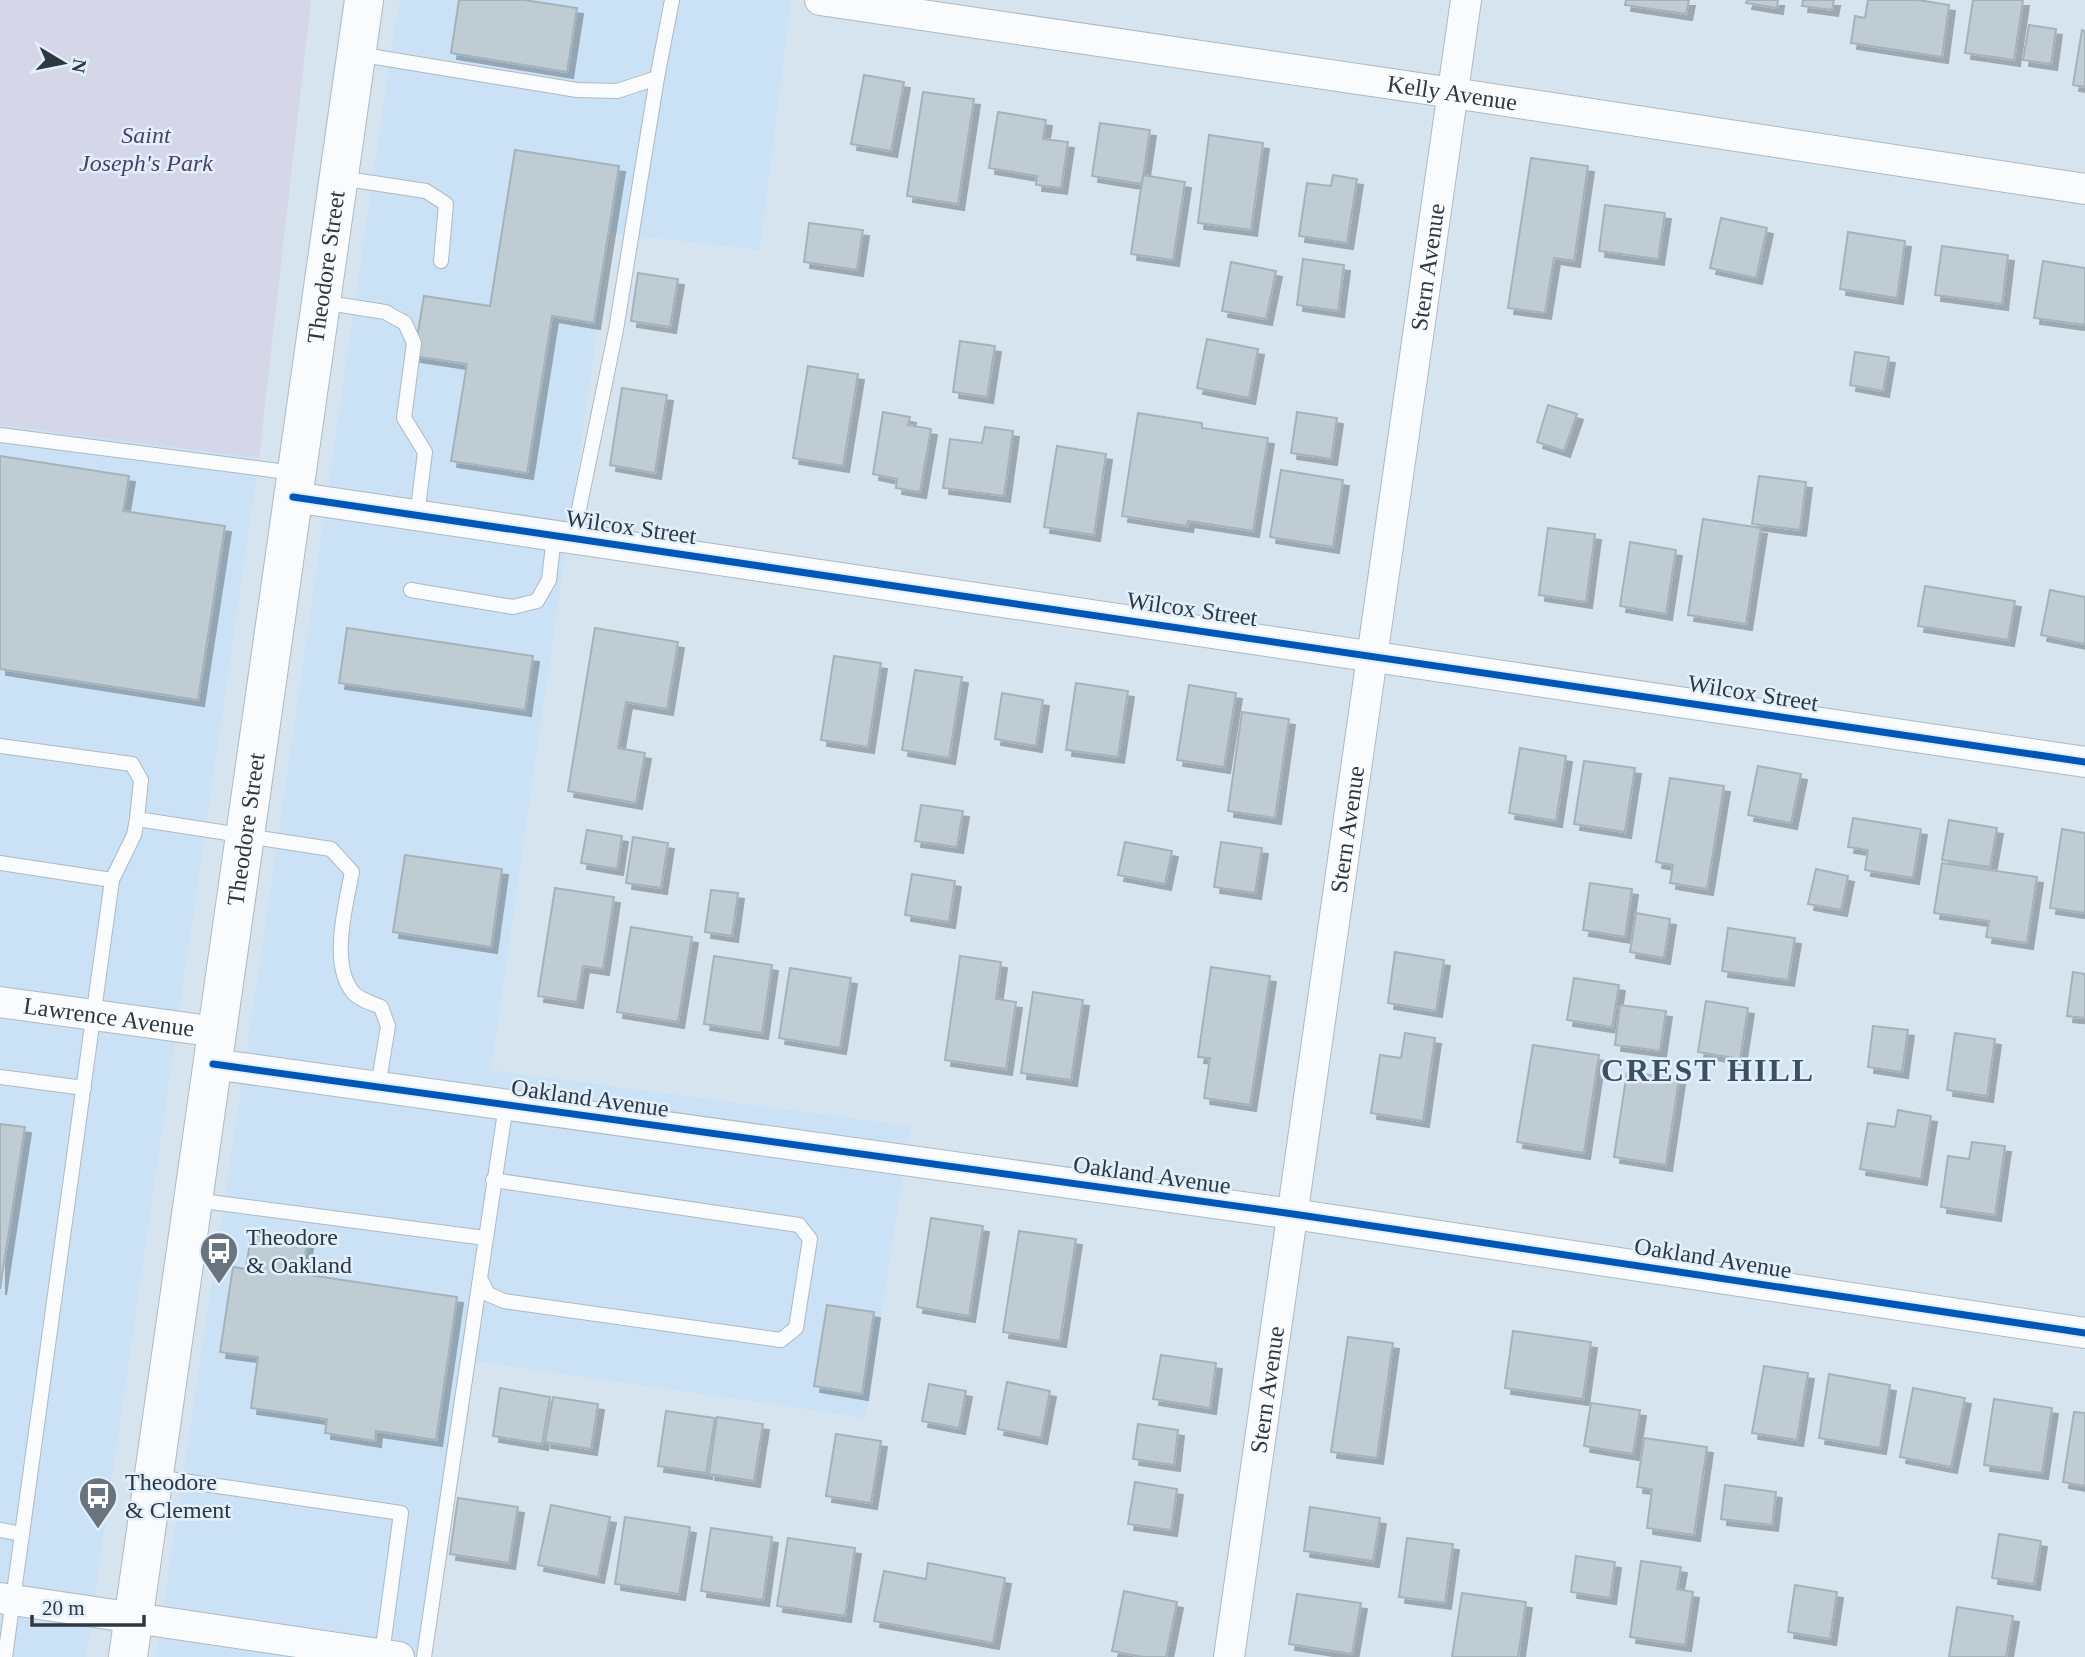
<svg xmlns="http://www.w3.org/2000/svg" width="2085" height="1657" font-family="Georgia,serif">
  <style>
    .built { fill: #cae1f6 }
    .green { fill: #d5d6e8 }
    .building { fill: #bfccd3; stroke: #a5b2ba; stroke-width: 2; filter: url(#shadow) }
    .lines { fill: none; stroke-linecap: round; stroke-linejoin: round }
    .lane-casing { stroke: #aeb9c2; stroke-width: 16 }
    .street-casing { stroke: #aeb9c2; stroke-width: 32 }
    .secondary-casing { stroke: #aeb9c2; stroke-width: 40 }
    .lane { stroke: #f9fbfd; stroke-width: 14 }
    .street { stroke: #f9fbfd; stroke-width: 30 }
    .secondary { stroke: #f9fbfd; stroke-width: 38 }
    .cycleway-casing { stroke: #e2f0fe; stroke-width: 11 }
    .cycleway { stroke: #0057b8; stroke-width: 7 }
    .labels { text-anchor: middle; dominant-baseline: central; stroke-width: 5; stroke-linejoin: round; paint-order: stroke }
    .street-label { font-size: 24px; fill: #2e3840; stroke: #e2f0fe }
    .park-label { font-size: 24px; font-style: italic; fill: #503d66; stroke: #e2f0fe }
    .poi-label { font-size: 24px; fill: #2e3840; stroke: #e2f0fe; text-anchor: start }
    .district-label { font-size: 32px; font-weight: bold; letter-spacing: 2px; fill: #3c5063; stroke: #e2f0fe }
  </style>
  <defs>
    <filter id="shadow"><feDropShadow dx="6" dy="6" stdDeviation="0" flood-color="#0004"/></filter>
  </defs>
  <rect width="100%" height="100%" fill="#d6e4f0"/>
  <path class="built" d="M 400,0 L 791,0 L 760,250 L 611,233 L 491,1070 L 910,1126 L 866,1418 L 476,1361 L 428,1657 L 156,1657 L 270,894 L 395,24 Z
    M 0,425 L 259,458 L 86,1657 L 0,1657 Z"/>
  <path class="green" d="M 0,0 L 311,0 L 259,458 L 0,425 Z"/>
  <path class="building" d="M 459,0 L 524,0 L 577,8 L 567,72 L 451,53 Z
    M 1626,0 L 1689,0 L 1686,14 L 1625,5 Z
    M 1747,0 L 1778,0 L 1777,8 L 1746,3 Z
    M 1803,0 L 1834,0 L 1832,10 L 1802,6 Z
    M 1868,0 L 1918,0 L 1949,5 L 1942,57 L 1851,43 L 1855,16 L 1865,18 Z
    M 1973,0 L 2023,0 L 2014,60 L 1965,53 Z
    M 2029,25 L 2056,29 L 2051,64 L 2023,60 Z
    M 2082,30 L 2085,31 L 2085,87 L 2073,85 Z
    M 864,75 L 904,82 L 891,151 L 851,144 Z
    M 923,92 L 974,99 L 958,204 L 907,196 Z
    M 998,112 L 1046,120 L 1043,139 L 1068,142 L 1061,188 L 1036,185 L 1037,176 L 989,168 Z
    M 1100,123 L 1150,130 L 1142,184 L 1092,176 Z
    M 1209,135 L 1263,143 L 1251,230 L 1198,223 Z
    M 515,150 L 619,166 L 594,323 L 552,316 L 527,473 L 451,461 L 467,364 L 414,356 L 424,296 L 490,306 Z
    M 1531,158 L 1588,166 L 1574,261 L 1554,258 L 1545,313 L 1508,308 Z
    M 1143,175 L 1185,182 L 1173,260 L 1131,254 Z
    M 1333,175 L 1357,179 L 1347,243 L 1299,236 L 1307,183 L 1331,186 Z
    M 1605,205 L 1665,213 L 1658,259 L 1599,251 Z
    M 1721,218 L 1767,228 L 1756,278 L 1710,268 Z
    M 809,223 L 863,230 L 857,270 L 804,262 Z
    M 1848,232 L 1905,241 L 1897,298 L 1840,289 Z
    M 1942,246 L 2008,255 L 2002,304 L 1935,295 Z
    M 1303,259 L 1344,265 L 1338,311 L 1297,305 Z
    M 2043,261 L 2085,268 L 2085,325 L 2034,318 Z
    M 1231,262 L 1276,271 L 1266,319 L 1222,311 Z
    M 638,273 L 678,279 L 670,327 L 631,321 Z
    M 1207,339 L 1258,349 L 1249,398 L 1197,388 Z
    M 960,341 L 995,346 L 987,397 L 953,392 Z
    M 1855,352 L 1889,357 L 1883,391 L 1850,385 Z
    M 808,366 L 858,374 L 843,466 L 793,458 Z
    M 622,388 L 667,395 L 655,473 L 610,465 Z
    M 1548,405 L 1577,414 L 1564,451 L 1537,442 Z
    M 883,412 L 910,417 L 908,425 L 931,429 L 920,492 L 896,488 L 897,479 L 873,474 Z
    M 1297,412 L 1337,418 L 1331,459 L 1291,453 Z
    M 1138,413 L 1202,423 L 1202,428 L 1268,438 L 1253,531 L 1188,521 L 1187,526 L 1122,516 Z
    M 985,427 L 1013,431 L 1004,496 L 943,488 L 950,439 L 982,443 Z
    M 1057,446 L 1106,454 L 1094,535 L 1044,527 Z
    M 0,456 L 129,476 L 123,511 L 225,526 L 198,700 L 0,669 Z
    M 1281,470 L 1343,480 L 1333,547 L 1270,537 Z
    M 1759,476 L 1806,482 L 1800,530 L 1752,524 Z
    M 1703,519 L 1761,528 L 1746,624 L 1688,615 Z
    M 1548,528 L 1595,534 L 1586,602 L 1539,595 Z
    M 1630,542 L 1676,550 L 1666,614 L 1620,606 Z
    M 1925,586 L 2015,601 L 2008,640 L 1918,626 Z
    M 2050,590 L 2085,597 L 2085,644 L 2041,635 Z
    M 347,628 L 533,656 L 525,710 L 339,683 Z
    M 595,628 L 678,642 L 667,709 L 626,702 L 618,748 L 645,753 L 636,803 L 568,791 Z
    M 834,656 L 881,663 L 868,747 L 821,740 Z
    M 915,670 L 962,677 L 949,758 L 902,750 Z
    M 1076,683 L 1128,691 L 1118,757 L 1066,750 Z
    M 1189,685 L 1236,693 L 1224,767 L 1177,760 Z
    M 1002,693 L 1043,700 L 1036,746 L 995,739 Z
    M 1242,712 L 1289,719 L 1275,818 L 1228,811 Z
    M 1520,748 L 1566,756 L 1556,821 L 1509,813 Z
    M 1584,761 L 1635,768 L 1625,832 L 1574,824 Z
    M 1758,766 L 1801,774 L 1791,823 L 1748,815 Z
    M 1670,778 L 1724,786 L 1707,889 L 1670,883 L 1673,865 L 1656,862 Z
    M 921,805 L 963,811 L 957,847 L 915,841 Z
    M 1853,818 L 1921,829 L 1913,878 L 1865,870 L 1868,850 L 1848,847 Z
    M 1949,820 L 1997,828 L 1990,867 L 1942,860 Z
    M 2062,829 L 2085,833 L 2085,913 L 2050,908 Z
    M 587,830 L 622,836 L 617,869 L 581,863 Z
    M 633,837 L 668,843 L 661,888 L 626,883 Z
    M 1125,842 L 1172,851 L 1165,884 L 1118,875 Z
    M 1221,842 L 1262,848 L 1255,893 L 1214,887 Z
    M 405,855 L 502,869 L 491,947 L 393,932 Z
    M 1942,863 L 2037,877 L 2027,943 L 1986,937 L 1989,921 L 1934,913 Z
    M 1816,869 L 1848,876 L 1841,910 L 1808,904 Z
    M 912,874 L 955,881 L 949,922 L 905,915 Z
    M 1590,883 L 1632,889 L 1625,937 L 1583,930 Z
    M 555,888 L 614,897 L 603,969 L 583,966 L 577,1002 L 538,996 Z
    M 711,890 L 738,893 L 732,936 L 705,932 Z
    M 1636,913 L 1670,919 L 1664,958 L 1630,952 Z
    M 631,927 L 692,937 L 678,1022 L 617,1012 Z
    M 1728,928 L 1795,938 L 1788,980 L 1722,971 Z
    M 1395,952 L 1444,960 L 1436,1011 L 1388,1003 Z
    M 714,956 L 772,965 L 762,1033 L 704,1024 Z
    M 960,956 L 1001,962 L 996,999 L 1016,1002 L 1006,1069 L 945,1060 Z
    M 1211,967 L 1270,976 L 1250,1105 L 1204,1098 L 1210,1058 L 1198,1057 Z
    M 790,968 L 851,978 L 840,1048 L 779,1038 Z
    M 2073,972 L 2085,974 L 2085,1018 L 2067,1016 Z
    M 1574,978 L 1619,985 L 1612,1027 L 1567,1020 Z
    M 1033,992 L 1083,1000 L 1071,1080 L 1021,1073 Z
    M 1706,1001 L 1748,1008 L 1740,1059 L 1698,1052 Z
    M 1620,1005 L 1666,1011 L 1660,1051 L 1615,1045 Z
    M 1873,1026 L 1908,1030 L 1902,1072 L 1868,1067 Z
    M 1405,1033 L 1435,1038 L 1423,1121 L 1371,1113 L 1380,1055 L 1401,1058 Z
    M 1955,1033 L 1995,1039 L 1987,1096 L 1947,1090 Z
    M 1533,1045 L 1599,1055 L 1584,1153 L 1517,1142 Z
    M 1627,1072 L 1679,1079 L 1666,1165 L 1614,1157 Z
    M 1898,1110 L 1931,1116 L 1921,1179 L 1860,1169 L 1868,1123 L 1895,1127 Z
    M 0,1124 L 25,1127 L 0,1289 Z
    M 1972,1142 L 2005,1146 L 1995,1215 L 1941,1207 L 1948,1156 L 1969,1159 Z
    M 931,1218 L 983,1226 L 969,1316 L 917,1307 Z
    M 1019,1231 L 1076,1239 L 1060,1341 L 1003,1332 Z
    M 251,1235 L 307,1243 L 302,1274 L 457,1297 L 436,1440 L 376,1431 L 375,1441 L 325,1433 L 327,1419 L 251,1408 L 258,1357 L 220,1352 L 233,1267 L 246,1269 Z
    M 827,1305 L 874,1312 L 862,1394 L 814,1386 Z
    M 1513,1331 L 1591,1342 L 1583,1399 L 1505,1388 Z
    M 1348,1337 L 1393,1343 L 1377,1458 L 1331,1452 Z
    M 1161,1355 L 1216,1363 L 1210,1408 L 1153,1399 Z
    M 1764,1366 L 1808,1373 L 1797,1440 L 1752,1433 Z
    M 1829,1374 L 1890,1385 L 1880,1448 L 1819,1438 Z
    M 1007,1382 L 1050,1391 L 1041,1438 L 998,1429 Z
    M 929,1384 L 966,1391 L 959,1428 L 922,1421 Z
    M 500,1388 L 550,1397 L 542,1444 L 493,1436 Z
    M 1913,1388 L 1965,1398 L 1951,1467 L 1900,1457 Z
    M 553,1397 L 598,1404 L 591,1449 L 545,1442 Z
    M 1994,1399 L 2052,1408 L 2042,1473 L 1984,1465 Z
    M 1591,1403 L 1640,1410 L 1633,1454 L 1584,1446 Z
    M 666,1411 L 715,1418 L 706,1473 L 658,1466 Z
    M 2074,1412 L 2085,1413 L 2085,1486 L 2063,1482 Z
    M 717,1417 L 763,1424 L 754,1481 L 709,1474 Z
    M 1138,1424 L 1178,1430 L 1174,1465 L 1133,1459 Z
    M 836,1434 L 881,1441 L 871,1503 L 826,1496 Z
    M 1644,1438 L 1707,1447 L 1694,1535 L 1647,1528 L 1652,1489 L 1637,1487 Z
    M 1135,1482 L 1177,1489 L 1171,1530 L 1128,1524 Z
    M 1725,1485 L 1776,1492 L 1772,1525 L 1721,1519 Z
    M 458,1498 L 518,1507 L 509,1563 L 450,1554 Z
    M 551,1505 L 610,1517 L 598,1577 L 538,1565 Z
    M 1310,1507 L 1380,1518 L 1373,1561 L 1304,1551 Z
    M 625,1517 L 690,1527 L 679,1594 L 615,1584 Z
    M 711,1528 L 772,1537 L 763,1600 L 701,1591 Z
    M 1999,1534 L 2041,1541 L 2034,1584 L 1992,1578 Z
    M 788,1538 L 855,1548 L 845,1616 L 777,1606 Z
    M 1407,1538 L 1453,1544 L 1445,1603 L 1399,1597 Z
    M 1576,1556 L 1615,1562 L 1610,1598 L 1571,1592 Z
    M 1641,1561 L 1681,1567 L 1677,1589 L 1693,1592 L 1685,1645 L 1630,1637 Z
    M 928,1563 L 1005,1578 L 993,1643 L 874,1621 L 884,1571 L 926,1579 Z
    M 1795,1585 L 1837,1592 L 1830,1639 L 1788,1632 Z
    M 1124,1591 L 1177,1602 L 1166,1657 L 1143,1657 L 1112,1651 Z
    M 1462,1593 L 1526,1602 L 1518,1657 L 1452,1657 Z
    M 1297,1594 L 1361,1603 L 1352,1654 L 1289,1644 Z
    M 1957,1607 L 2013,1616 L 2006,1657 L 1949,1657 Z"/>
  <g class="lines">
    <g class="lane-casing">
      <path id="lane" d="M 357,54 L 577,90 L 617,91 L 657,78
        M 340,178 L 426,191 L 446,204 L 441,261
        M 322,302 L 385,312 L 405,323 L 414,343 L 404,418 L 425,452 L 417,516
        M 0,435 L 295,473
        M 573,538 L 616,330 L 657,78 L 672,0
        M 411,590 L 513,607 L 537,601 L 549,580 L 554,536
        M 0,746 L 132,764 L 141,780 L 137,819 L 134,835 L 112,880 L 22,1534
        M 137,819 L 331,849 L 352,872 C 346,904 330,963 352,991 C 357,999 372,1003 381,1007 L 388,1026 L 378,1087
        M 0,863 L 112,880
        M 0,1077 L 84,1088
        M 493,1180 L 799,1225 L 810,1239 L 796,1328 L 781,1340 L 504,1301 L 488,1294 L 480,1278 L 506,1105
        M 195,1200 L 485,1238
        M 156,1477 L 401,1513 L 382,1654
        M 0,1530 L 22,1534 L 5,1657
        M 424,1657 L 480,1278"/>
    </g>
    <g class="street-casing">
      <g id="street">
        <path id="s1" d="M 820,0 L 1453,93 L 2085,189"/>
        <path d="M 293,497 L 2085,762"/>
        <path id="s2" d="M 0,1002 L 217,1032"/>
        <path d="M 213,1064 L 1293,1214 L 2085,1333"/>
        <path d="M 0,1598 L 399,1657"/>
        <path id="s3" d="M 1229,1657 L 1466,0"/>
      </g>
    </g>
    <g class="secondary-casing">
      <g id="secondary">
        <path id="s4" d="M 128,1657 L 364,0"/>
      </g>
    </g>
    <use href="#lane" class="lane"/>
    <use href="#street" class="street"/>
    <use href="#secondary" class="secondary"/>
    <g class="cycleway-casing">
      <path id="cycleway" d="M 293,497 L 2085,762
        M 213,1064 L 1293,1214 L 2085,1333"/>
    </g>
    <use href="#cycleway" class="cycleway"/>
  </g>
  <defs>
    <g id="bus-pin" transform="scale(2.0125)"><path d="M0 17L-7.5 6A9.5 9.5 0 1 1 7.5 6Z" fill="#69747e" stroke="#e2f0fe"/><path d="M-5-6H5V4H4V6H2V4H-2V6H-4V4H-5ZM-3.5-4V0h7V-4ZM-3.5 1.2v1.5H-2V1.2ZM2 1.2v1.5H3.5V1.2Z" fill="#fff"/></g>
  </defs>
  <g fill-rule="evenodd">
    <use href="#bus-pin" x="219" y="1251"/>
    <use href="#bus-pin" x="98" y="1496"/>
  </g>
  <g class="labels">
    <g class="street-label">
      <text stroke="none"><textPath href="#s1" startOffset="639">Kelly Avenue</textPath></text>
      <text stroke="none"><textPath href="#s4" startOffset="1404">Theodore Street</textPath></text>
      <text stroke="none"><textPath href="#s3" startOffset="1404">Stern Avenue</textPath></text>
      <text transform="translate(631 527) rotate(8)">Wilcox Street</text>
      <text transform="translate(1192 609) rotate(8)">Wilcox Street</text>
      <text transform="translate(1753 693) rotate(9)">Wilcox Street</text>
      <text stroke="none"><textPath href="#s4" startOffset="836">Theodore Street</textPath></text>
      <text stroke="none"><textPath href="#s3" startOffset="836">Stern Avenue</textPath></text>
      <text stroke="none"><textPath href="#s2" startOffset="110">Lawrence Avenue</textPath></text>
      <text transform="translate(590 1098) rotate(8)">Oakland Avenue</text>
      <text transform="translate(1152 1175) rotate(8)">Oakland Avenue</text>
      <text transform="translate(1713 1258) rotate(9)">Oakland Avenue</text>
      <text stroke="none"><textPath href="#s3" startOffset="270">Stern Avenue</textPath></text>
    </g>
    <g class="park-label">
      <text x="146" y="135">Saint<tspan x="146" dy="28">Joseph's Park</tspan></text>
    </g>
    <g class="poi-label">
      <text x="246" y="1237">Theodore<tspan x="246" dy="28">&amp; Oakland</tspan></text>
      <text x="125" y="1482">Theodore<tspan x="125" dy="28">&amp; Clement</tspan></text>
    </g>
    <g class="district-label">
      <text x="1708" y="1070">CREST HILL</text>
    </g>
  </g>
  <g transform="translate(63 63) rotate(100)" stroke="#e2f0fe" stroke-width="5" paint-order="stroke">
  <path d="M0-5L12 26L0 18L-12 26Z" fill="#2e3840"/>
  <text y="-10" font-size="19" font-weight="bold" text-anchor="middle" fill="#2e3840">N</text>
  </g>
  <path d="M32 1615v10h112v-10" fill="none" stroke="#2e3840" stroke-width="3.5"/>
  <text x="42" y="1615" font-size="21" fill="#2e3840" stroke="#e2f0fe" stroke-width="5" paint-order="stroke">20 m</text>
</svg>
